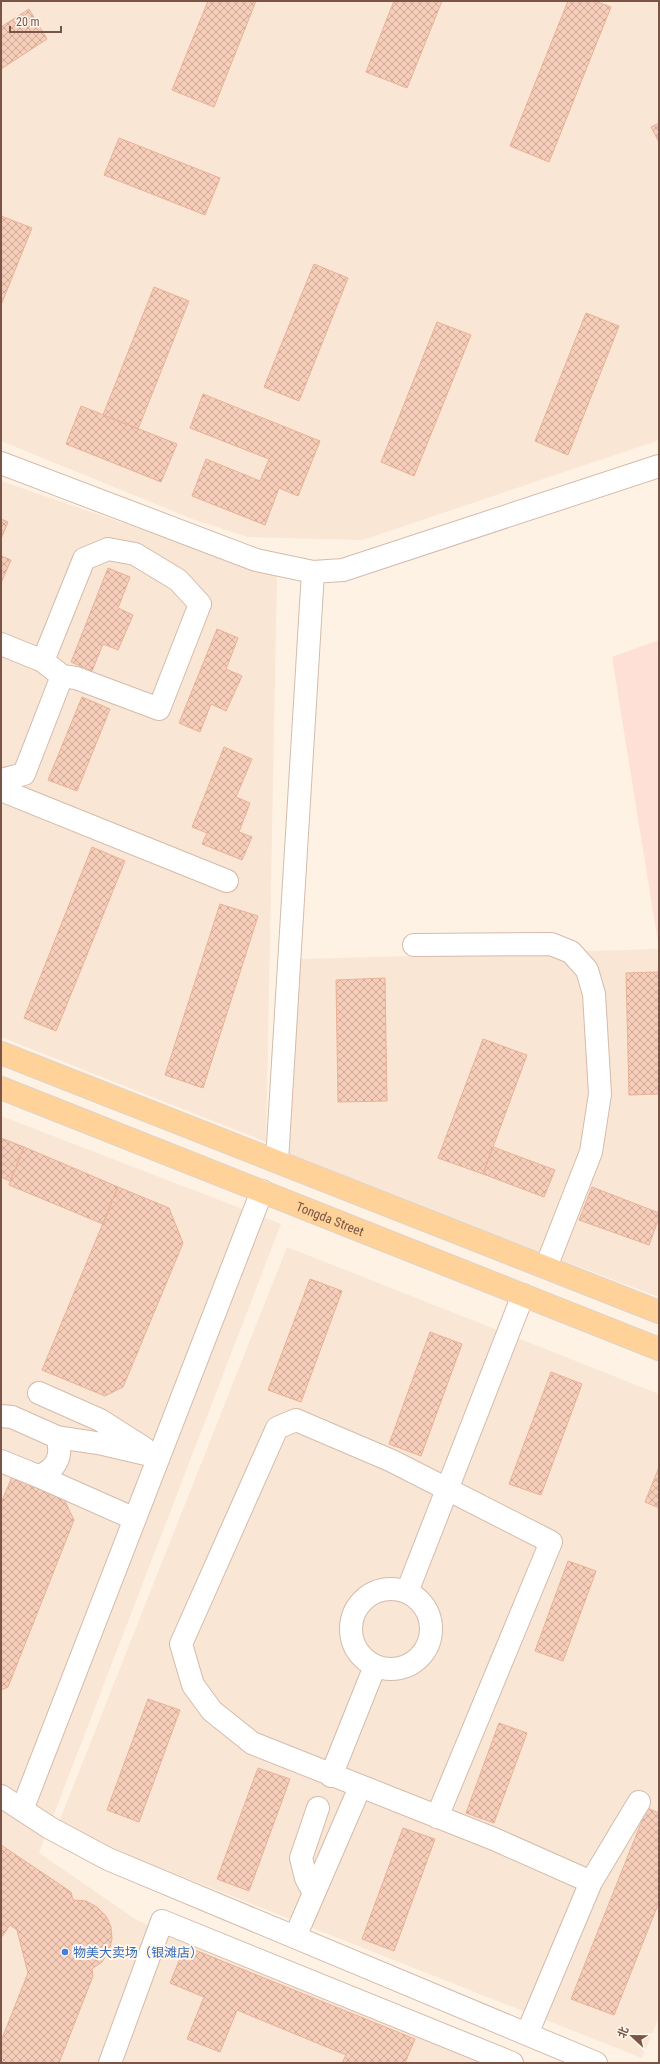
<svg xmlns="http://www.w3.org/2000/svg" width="660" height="2064" font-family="'Roboto Condensed','Noto Sans SC',sans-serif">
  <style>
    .residential { fill: #f9e6d4 }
    .commercial { fill: #ffe0d7 }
    .building { fill: url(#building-cross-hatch); stroke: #ebb197 }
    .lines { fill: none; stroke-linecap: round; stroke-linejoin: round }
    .minor-casing { stroke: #d4bbab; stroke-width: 24 }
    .major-casing { stroke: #dcd3cf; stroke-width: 24 }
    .minor { stroke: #fff; stroke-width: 22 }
    .major { stroke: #ffd29a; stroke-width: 22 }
    .shop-dot { fill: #3f7fe0; stroke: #fff6ec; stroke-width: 1.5 }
    .labels { text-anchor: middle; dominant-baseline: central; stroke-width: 4; stroke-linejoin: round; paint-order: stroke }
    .street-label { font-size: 13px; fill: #7a5547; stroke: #fff6ec }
    .shop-label { font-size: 13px; fill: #366cbe; stroke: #fff6ec; text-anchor: start }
  </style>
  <defs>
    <pattern id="building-cross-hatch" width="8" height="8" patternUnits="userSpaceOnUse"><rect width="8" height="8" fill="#f6cdb9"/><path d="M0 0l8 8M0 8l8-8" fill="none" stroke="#cca998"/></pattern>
  </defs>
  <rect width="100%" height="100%" fill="#fef2e4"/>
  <path class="residential" d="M 1,1 L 659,1 L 659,440 L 363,540 L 248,537 L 195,520 L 1,441 Z
    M 1,481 L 277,576 L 266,1142 L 1,1037 Z
    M 659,949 L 659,1297 L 288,1157 L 300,959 Z
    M 1,1116 L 281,1224 L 39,1853 L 138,1921 L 509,2063 L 1,2063 Z
    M 287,1247 L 659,1394 L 659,2017 L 642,2058 L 57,1827 Z"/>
  <path class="commercial" d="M 659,640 L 659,949 L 612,657 Z"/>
  <path class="building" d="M 208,1 L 256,1 L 214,107 L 172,90 Z
    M 394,1 L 442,1 L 407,88 L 366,72 Z
    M 568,1 L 595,1 L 611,7 L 549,162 L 510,146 Z
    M 29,9 L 47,39 L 1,69 L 1,27 Z
    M 659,123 L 659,142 L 651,127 Z
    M 119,138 L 220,178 L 205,215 L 104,175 Z
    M 1,216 L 32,228 L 1,305 Z
    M 314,264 L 348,278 L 299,401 L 264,387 Z
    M 154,287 L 189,301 L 138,429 L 103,415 Z
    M 586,313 L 619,326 L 568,455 L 535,441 Z
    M 437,322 L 471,335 L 414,476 L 381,462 Z
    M 203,394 L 320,441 L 298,496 L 279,488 L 265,525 L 192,496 L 206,459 L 260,481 L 269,459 L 190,428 Z
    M 81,406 L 177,444 L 161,482 L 66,444 Z
    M 1,519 L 8,522 L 1,539 Z
    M 1,556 L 11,560 L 1,583 Z
    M 108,568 L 130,577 L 118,608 L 133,615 L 118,650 L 103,644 L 92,671 L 71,662 Z
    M 217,629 L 238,638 L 226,669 L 242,676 L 226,711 L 211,704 L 200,732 L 179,723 Z
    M 82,697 L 110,709 L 77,791 L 48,780 Z
    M 224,747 L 252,759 L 236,797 L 250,803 L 239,832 L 252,837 L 242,860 L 202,844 L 207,833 L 192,827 Z
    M 92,847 L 125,861 L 56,1031 L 24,1018 Z
    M 220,904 L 258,916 L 203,1088 L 165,1075 Z
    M 659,972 L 659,1094 L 629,1095 L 626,973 Z
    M 385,978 L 387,1101 L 338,1102 L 336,980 Z
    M 483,1039 L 527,1055 L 483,1174 L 438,1158 Z
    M 1,1138 L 24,1147 L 10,1181 L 1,1177 Z
    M 24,1147 L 118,1187 L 103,1224 L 9,1185 Z
    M 493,1147 L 555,1170 L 544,1197 L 483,1174 Z
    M 118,1187 L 169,1208 L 183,1243 L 123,1387 L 105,1396 L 42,1370 Z
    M 592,1187 L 659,1213 L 659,1218 L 649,1245 L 579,1220 Z
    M 310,1279 L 342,1291 L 301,1402 L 268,1390 Z
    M 430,1332 L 462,1344 L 421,1456 L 389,1444 Z
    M 551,1372 L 582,1384 L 541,1495 L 509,1484 Z
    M 659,1467 L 659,1508 L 645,1502 Z
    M 12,1477 L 64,1499 L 74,1520 L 8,1687 L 1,1690 L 1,1503 Z
    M 568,1561 L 596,1571 L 563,1661 L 535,1651 Z
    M 148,1699 L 180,1710 L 139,1822 L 107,1810 Z
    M 499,1723 L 527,1733 L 494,1823 L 466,1813 Z
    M 258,1768 L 290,1779 L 249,1891 L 217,1879 Z
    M 647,1808 L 659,1813 L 659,1902 L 614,2015 L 571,1999 Z
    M 403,1828 L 435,1839 L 394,1951 L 362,1939 Z
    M 1,1845 L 71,1892 L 73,1900 L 86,1901 L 97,1907 L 106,1916 L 111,1927 L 112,1939 L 109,1951 L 102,1962 L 92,1969 L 93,1976 L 59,2063 L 1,2063 L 1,2041 L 28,1973 L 17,1930 L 10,1925 L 1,1938 Z
    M 185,1946 L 415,2039 L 405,2063 L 342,2063 L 346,2055 L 237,2010 L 220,2052 L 187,2039 L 204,1997 L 170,1983 Z"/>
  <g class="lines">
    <g class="minor-casing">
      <path id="minor" d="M 1,463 L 256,560 L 313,572 L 343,570 L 659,466
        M 1,644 L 43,661 L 62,676 L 24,774 L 1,780
        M 43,661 L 84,559 L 108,549 L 135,554 L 178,580 L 200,604 L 159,709 L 76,678 L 62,676
        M 1,790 L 227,881
        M 414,945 L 551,944 L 571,952 L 587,970 L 594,994 L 600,1094 L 591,1152 L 546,1267
        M 277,1161 L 313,572
        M 39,1393 L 100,1420 L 144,1448
        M 1,1416 L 12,1417 L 57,1437 L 103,1444 L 159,1457
        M 1,1461 L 38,1476 C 57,1470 63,1455 57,1437
        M 38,1476 L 135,1519
        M351 1629a40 40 0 1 1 80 0a40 40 0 1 1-80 0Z
        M 407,1592 L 523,1295
        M 331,1776 L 375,1666
        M 1,1796 L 50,1828 L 108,1859 L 596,2063
        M 22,1810 L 262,1191
        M 437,1817 L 551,1542 L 392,1461 L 296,1420 L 277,1428 L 181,1644 L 193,1685 L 212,1711 L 252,1743 L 494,1839 L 591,1882 L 639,1802
        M 314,1893 L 306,1878 L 301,1858 L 318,1808
        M 295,1937 L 360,1787
        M 527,2034 L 591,1882
        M 110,2063 L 162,1921 L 512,2063"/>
    </g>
    <g class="major-casing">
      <g id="major">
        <path d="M 1,1053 L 659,1312"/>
        <path id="s1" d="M 1,1088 L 659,1349"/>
      </g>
    </g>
    <use href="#minor" class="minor"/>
    <use href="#major" class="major"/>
  </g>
  <circle class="shop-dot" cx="65" cy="1952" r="4"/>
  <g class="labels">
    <g class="street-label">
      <text stroke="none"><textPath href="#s1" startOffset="354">Tongda Street</textPath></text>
    </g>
    <g class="shop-label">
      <text x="73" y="1952">物美大卖场（银滩店）</text>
    </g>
  </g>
  <rect width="660" height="2064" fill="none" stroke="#7a5547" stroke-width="4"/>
  <g transform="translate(632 2036) rotate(292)" stroke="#fff6ec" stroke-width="3" paint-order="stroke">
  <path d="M0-3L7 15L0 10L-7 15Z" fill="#7a5547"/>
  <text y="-6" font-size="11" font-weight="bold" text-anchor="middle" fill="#7a5547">北</text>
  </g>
  <path d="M10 26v6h51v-6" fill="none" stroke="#7a5547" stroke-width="2"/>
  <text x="16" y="26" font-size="12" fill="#7a5547" stroke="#fff6ec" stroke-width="3" paint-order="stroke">20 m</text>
</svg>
